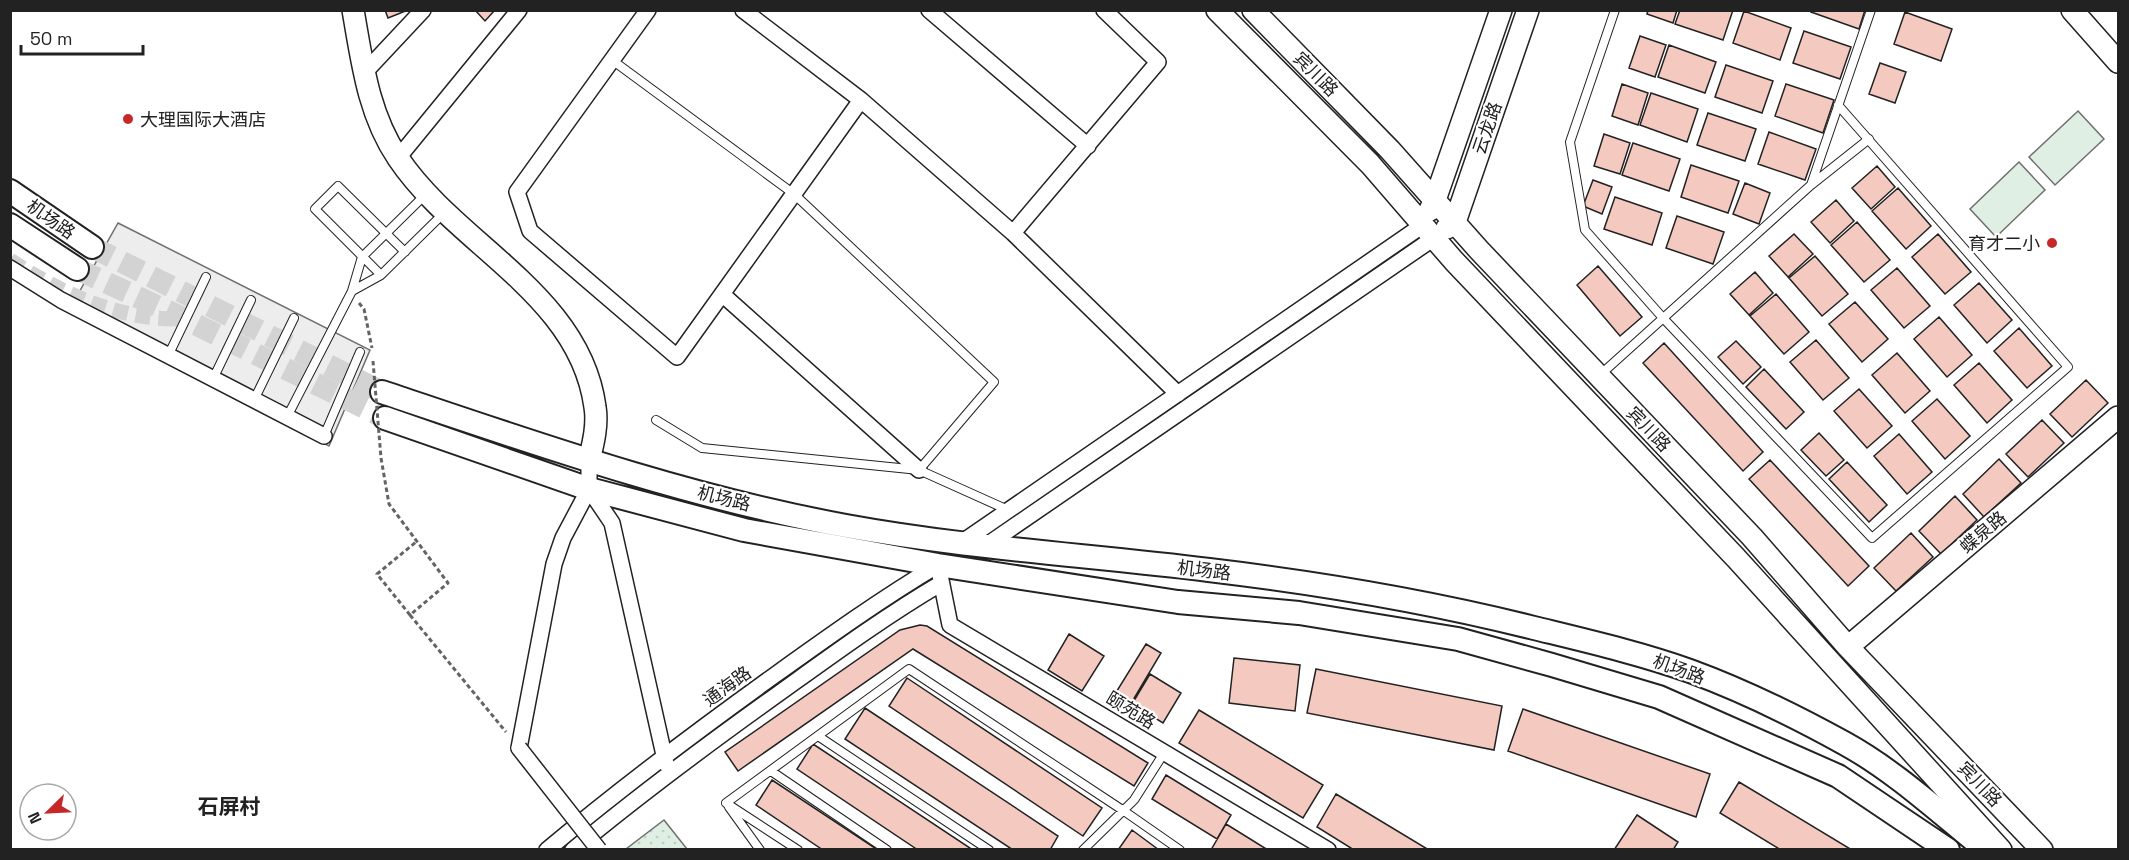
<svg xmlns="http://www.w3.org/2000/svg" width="2129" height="860" font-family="'Space Grotesk','Noto Sans SC',sans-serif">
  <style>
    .grass { fill: #e0efe3; stroke: #6f6f6f; stroke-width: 1.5 }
    .park { fill: url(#park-dots); stroke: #6f6f6f; stroke-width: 1.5 }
    .parking { fill: #ededed; stroke: #6f6f6f; stroke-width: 1.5 }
    .building { fill: #f3c9c0; stroke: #222; stroke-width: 1.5 }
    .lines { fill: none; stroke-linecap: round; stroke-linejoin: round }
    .street-tunnel { stroke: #d3d3d3; stroke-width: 15; stroke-dasharray: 15 8; stroke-linecap: butt }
    .primary-tunnel { stroke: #d3d3d3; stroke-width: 22; stroke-dasharray: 22 11; stroke-linecap: butt }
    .lane-casing { stroke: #222; stroke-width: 10 }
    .street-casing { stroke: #222; stroke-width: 18 }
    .secondary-casing { stroke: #222; stroke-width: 24 }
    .primary-casing { stroke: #222; stroke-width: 26 }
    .path { stroke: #646464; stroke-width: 3; stroke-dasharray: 4.5 3; stroke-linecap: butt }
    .lane { stroke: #fff; stroke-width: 8 }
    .street { stroke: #fff; stroke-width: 15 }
    .secondary { stroke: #fff; stroke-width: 21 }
    .primary { stroke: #fff; stroke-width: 22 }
    .street-bridge-casing { stroke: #222; stroke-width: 18; stroke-linecap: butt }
    .path-bridge { stroke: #646464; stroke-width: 3; stroke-dasharray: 4.5 3; stroke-linecap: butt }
    .street-bridge { stroke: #fff; stroke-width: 15 }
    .poi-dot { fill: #c62828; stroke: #fff; stroke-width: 2 }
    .labels { text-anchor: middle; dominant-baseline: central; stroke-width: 4.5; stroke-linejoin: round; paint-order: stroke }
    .street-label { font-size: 18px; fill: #222; stroke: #fff }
    .poi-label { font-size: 18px; fill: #222; stroke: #fff; text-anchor: start }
    .quarter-label { font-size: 21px; font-weight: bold; fill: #222; stroke: #fff }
  </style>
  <defs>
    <pattern id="park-dots" width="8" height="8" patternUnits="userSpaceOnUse" patternTransform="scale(1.5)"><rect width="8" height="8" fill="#e0efe3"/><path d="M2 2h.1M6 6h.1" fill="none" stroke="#c0cdc2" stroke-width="1.8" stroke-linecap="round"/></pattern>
  </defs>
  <rect width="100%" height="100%" fill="#fff"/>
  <path class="grass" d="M 2078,111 L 2104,139 L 2055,185 L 2029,157 Z
    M 2019,162 L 2045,190 L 1996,237 L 1970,209 Z"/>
  <path class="park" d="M 664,820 L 687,849 L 626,849 Z"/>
  <path class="parking" d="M 118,223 L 370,350 L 329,446 L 68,312 Z"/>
  <path class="building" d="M 385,10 L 408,10 L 388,18 Z
    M 475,10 L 495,10 L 485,21 Z
    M 1648,10 L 1677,10 L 1673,23 L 1647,14 Z
    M 1680,10 L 1733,10 L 1723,40 L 1675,24 Z
    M 1812,10 L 1865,10 L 1859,29 L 1811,12 Z
    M 1744,11 L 1791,28 L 1780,60 L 1733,43 Z
    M 1905,12 L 1952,29 L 1941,61 L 1894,44 Z
    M 1804,31 L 1851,47 L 1840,79 L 1793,63 Z
    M 1640,36 L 1666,45 L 1655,77 L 1629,68 Z
    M 1669,45 L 1716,62 L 1705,93 L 1658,77 Z
    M 1880,63 L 1906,72 L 1895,103 L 1869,94 Z
    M 1726,65 L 1773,81 L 1762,113 L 1715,97 Z
    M 1622,84 L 1648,93 L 1638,125 L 1612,116 Z
    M 1786,84 L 1834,100 L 1823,133 L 1775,116 Z
    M 1651,93 L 1698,109 L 1687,142 L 1640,125 Z
    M 1708,113 L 1756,129 L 1745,161 L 1697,145 Z
    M 1769,132 L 1816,149 L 1805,180 L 1758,164 Z
    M 1604,134 L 1630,143 L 1620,174 L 1594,166 Z
    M 1633,143 L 1680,159 L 1669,191 L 1622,175 Z
    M 1691,165 L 1739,181 L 1728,213 L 1681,197 Z
    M 1877,166 L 1895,187 L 1871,209 L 1852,188 Z
    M 1593,180 L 1612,187 L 1602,214 L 1583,206 Z
    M 1745,183 L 1770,193 L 1759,224 L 1733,214 Z
    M 1898,188 L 1931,226 L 1906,249 L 1872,211 Z
    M 1615,197 L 1662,213 L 1652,245 L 1604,229 Z
    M 1836,200 L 1854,221 L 1830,243 L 1811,222 Z
    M 1677,216 L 1724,232 L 1713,264 L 1666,248 Z
    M 1857,222 L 1890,260 L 1864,282 L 1831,245 Z
    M 1794,234 L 1813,254 L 1788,277 L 1769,256 Z
    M 1938,234 L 1971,272 L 1945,294 L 1912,257 Z
    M 1815,256 L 1848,294 L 1822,316 L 1789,278 Z
    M 1598,266 L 1642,317 L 1620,336 L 1577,285 Z
    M 1897,268 L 1930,306 L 1904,328 L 1871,290 Z
    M 1755,272 L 1773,293 L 1749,315 L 1730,294 Z
    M 1979,283 L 2012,320 L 1987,343 L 1954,305 Z
    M 1776,294 L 1809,332 L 1784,354 L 1750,316 Z
    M 1855,302 L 1888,339 L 1862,362 L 1829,324 Z
    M 1939,317 L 1972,355 L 1947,377 L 1914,339 Z
    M 2019,328 L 2052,366 L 2027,388 L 1994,351 Z
    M 1816,340 L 1849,378 L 1823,400 L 1790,362 Z
    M 1736,341 L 1761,367 L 1743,384 L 1718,357 Z
    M 1664,343 L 1763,452 L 1743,471 L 1643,363 Z
    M 1897,353 L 1930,391 L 1905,413 L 1872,375 Z
    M 1979,363 L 2012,400 L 1987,423 L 1954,385 Z
    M 1764,369 L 1804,412 L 1786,429 L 1746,387 Z
    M 2086,380 L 2108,403 L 2072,437 L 2050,414 Z
    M 1859,389 L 1892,426 L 1867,448 L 1834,411 Z
    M 1937,399 L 1970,436 L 1945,459 L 1912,421 Z
    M 2042,420 L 2064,443 L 2028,477 L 2006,454 Z
    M 1819,433 L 1844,460 L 1826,476 L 1801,450 Z
    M 1899,434 L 1932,472 L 1907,494 L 1874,456 Z
    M 1999,459 L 2021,483 L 1984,517 L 1963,494 Z
    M 1770,460 L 1869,566 L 1848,586 L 1749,479 Z
    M 1847,462 L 1887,505 L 1869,522 L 1829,479 Z
    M 1955,496 L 1977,520 L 1941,554 L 1919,531 Z
    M 1911,533 L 1933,557 L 1896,591 L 1874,568 Z
    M 920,625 L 927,626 L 1148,763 L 1134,786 L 913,649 L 738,771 L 725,752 L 900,630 Z
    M 1069,634 L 1104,656 L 1082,691 L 1048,670 Z
    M 1146,644 L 1161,653 L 1126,712 L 1110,702 Z
    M 1234,658 L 1300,665 L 1295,711 L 1229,703 Z
    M 1316,669 L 1502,706 L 1494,750 L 1307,713 Z
    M 1150,674 L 1181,693 L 1163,723 L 1132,704 Z
    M 907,678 L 1102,808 L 1083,836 L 889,706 Z
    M 865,708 L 1058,836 L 1050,850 L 1013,850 L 845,739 Z
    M 1523,709 L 1710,774 L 1696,817 L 1508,751 Z
    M 1199,710 L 1323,785 L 1303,818 L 1179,743 Z
    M 813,744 L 973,850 L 918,850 L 797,769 Z
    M 1166,775 L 1231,815 L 1217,839 L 1152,799 Z
    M 772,780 L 878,850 L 823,850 L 756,805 Z
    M 1739,782 L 1852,850 L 1781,850 L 1720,813 Z
    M 1336,794 L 1429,850 L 1354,850 L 1317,827 Z
    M 1637,815 L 1678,842 L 1673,850 L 1614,850 Z
    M 1226,824 L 1268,850 L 1211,850 Z
    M 1132,830 L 1159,850 L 1118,850 Z"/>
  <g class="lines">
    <path class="street-tunnel" d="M 10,260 C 64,295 121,321 185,319"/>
    <path class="primary-tunnel" d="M 92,247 L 382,392
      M 77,269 L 185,319 L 385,418"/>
    <g class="lane-casing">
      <path id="lane" d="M 1615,10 L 1570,142 L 1585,230 L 1663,318 L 1872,538 L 2068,367 L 1838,105
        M 612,60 L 794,194 L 994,382 L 919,470 L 702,448 L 656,420
        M 1811,185 L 1871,10
        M 381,275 L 315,209 L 338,186 L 405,252
        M 352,291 L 362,257 L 426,194
        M 168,356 L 206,277
        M 1600,375 L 1811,185 L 1869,139
        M 213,379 L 251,300
        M 254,400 L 294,318
        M 287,417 L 352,291 L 381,275 L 445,212
        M 324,436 L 360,352
        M 919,470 L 1008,510
        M 818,736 L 989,850
        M 771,771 L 887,850
        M 726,803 L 909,669 L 1124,811 L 1180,850
        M 726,803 L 798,850
        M 729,807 L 760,850
        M 1083,850 L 1134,800 L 1164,753"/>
    </g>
    <g class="street-casing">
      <path id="street" d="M 648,10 L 517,192 L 530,231 L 677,357 L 861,100
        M 743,10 L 861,100 L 1013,233 L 1178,394
        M 929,10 L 1088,146
        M 364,73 L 423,10
        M 398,158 L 519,10
        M 1013,233 L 1158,62 L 1104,10
        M 10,268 L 61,300 L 324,436
        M 722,294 L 919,470
        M 589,489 L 612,523 L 666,764
        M 961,543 L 1423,225
        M 984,547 L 1434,238
        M 519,748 L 554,564 L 563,538 L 589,489 L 589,461
        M 547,850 C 621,788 697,731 775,675 C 828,637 881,599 938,565 L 950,625 L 1328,850
        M 573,850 C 639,795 708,744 778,694 C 831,656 884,617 940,584"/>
    </g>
    <g class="secondary-casing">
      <path id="secondary" d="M 353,10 C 362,61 368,114 398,158 C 456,245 580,294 595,407 C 598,425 593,444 589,461
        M 1217,10 L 1370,164 L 1454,261 L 1736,558 L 2001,850
        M 1253,10 L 1390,150 L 1479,250 L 1752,537 L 1848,647 L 2042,850
        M 2072,10 L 2118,62
        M 1430,210 L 1435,200 L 1501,10
        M 1447,228 L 1455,222 L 1528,10
        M 1848,647 L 2118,417"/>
    </g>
    <g class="primary-casing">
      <path id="primary" d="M 10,191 L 92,247
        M 10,225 L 77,269
        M 382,392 C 534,443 687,497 846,526 C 966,548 1088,555 1209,570 C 1318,583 1427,601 1534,628 C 1587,641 1639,653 1690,671 C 1742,690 1795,716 1844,743 C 1895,771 1940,813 1986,850
        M 385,418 L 589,489 L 744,530 L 938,565 L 1178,602 L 1299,613 L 1458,639 L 1552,665 L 1659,697 L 1838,776 L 1948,850"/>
    </g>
    <path class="path" d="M 359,303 L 364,309 L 372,348
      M 381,458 L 389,504 L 448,583 L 410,615 L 506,732
      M 410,615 L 377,574 L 416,542"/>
    <use href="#lane" class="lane"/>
    <use href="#street" class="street"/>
    <use href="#secondary" class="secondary"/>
    <use href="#primary" class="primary"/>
    <g class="street-bridge-casing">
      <path id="street-bridge" d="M 519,748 L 599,850"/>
    </g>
    <path class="path-bridge" d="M 373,361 L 381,458"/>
    <use href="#street-bridge" class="street-bridge"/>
  </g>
  <g class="poi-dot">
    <circle cx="128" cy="119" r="6"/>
    <circle cx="2052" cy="243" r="6"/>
  </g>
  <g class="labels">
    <g class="street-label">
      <text transform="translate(1316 74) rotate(45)">宾川路</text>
      <text transform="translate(1487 128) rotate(-71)">云龙路</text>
      <text transform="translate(51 219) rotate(35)">机场路</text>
      <text transform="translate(1649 429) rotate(46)">宾川路</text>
      <text transform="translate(724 498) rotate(14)">机场路</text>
      <text transform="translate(1983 532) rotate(-40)">蝶泉路</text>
      <text transform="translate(1204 570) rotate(7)">机场路</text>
      <text transform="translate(1679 669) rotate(20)">机场路</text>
      <text transform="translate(727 686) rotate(-36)">通海路</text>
      <text transform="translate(1131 710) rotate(31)">颐苑路</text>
      <text transform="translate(1980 784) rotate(46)">宾川路</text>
    </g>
    <g class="poi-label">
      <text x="140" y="119">大理国际大酒店</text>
      <text x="2040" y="243" text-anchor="end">育才二小</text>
    </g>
    <g class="quarter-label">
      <text x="229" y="806">石屏村</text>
    </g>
  </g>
  <rect width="2129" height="860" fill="none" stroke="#222222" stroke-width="24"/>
  <g transform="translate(48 812) rotate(246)"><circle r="28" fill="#ffffff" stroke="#a7a7a7" stroke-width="1.5"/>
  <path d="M0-4.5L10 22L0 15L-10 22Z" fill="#c62828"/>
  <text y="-9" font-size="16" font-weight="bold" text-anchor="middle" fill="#222222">N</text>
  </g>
  <path d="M21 45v9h122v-9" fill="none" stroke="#222222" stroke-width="3"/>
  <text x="30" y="45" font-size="18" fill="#222222" stroke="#ffffff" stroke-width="4.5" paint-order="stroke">50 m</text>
</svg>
